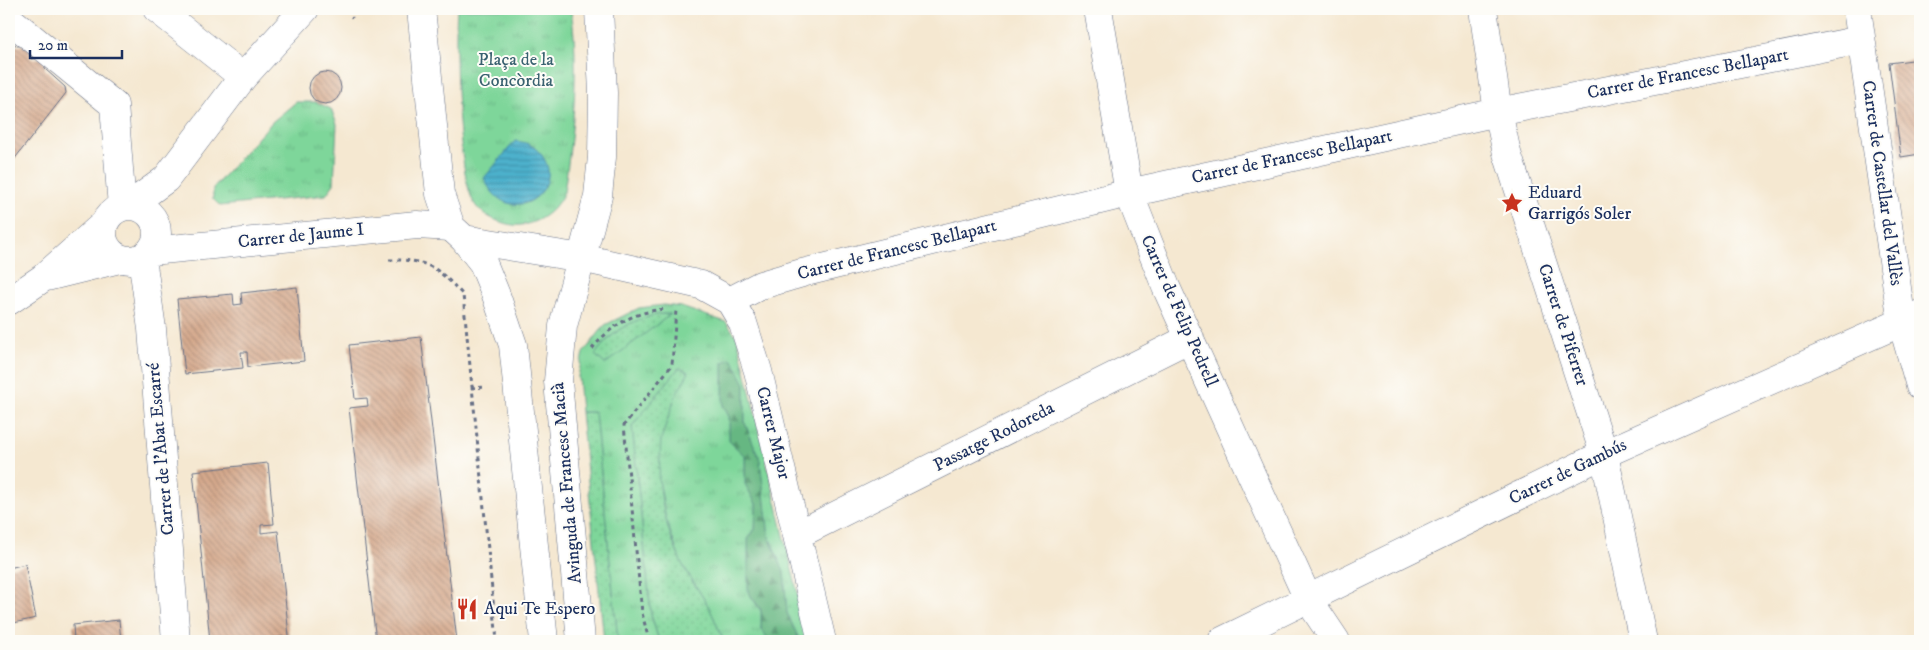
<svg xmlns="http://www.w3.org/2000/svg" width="1929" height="650" font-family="'IM FELL DW Pica',serif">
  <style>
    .grass { fill: url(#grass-dots); stroke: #4c827c }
    .forest { fill: url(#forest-firs); stroke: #407370 }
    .park { fill: url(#park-tufts); stroke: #4c827c; fill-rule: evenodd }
    .water { fill: url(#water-rules); stroke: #347095 }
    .building { fill: url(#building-back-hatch) }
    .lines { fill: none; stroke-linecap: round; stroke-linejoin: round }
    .street-casing { stroke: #677086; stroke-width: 29 }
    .secondary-casing { stroke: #677086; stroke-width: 29 }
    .path { stroke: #677086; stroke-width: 3; stroke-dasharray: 4 4; stroke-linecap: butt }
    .street { stroke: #fff; stroke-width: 28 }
    .secondary { stroke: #fff; stroke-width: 28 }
    .labels { text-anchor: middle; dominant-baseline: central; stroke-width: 4; stroke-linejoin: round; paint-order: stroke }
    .park-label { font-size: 18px; fill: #396170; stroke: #fdfcf7 }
    .street-label { font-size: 18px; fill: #1b2f5e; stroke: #fdfcf7 }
    .poi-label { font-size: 18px; fill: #1b2f5e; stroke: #fdfcf7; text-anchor: start }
  </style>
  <defs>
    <pattern id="grass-dots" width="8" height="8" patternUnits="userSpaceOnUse" patternTransform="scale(1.25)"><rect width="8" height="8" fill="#7ed69a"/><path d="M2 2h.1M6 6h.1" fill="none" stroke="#6cb887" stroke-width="1.8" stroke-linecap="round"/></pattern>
    <pattern id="forest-firs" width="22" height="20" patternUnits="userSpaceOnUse" patternTransform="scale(1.25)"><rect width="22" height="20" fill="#66b782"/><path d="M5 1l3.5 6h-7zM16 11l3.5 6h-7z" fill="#53956e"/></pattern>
    <pattern id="park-tufts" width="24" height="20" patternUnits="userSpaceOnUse" patternTransform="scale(1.25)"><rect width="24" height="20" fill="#7ed69a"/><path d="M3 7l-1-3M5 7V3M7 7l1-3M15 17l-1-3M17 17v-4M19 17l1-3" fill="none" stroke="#6cb887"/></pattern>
    <pattern id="water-rules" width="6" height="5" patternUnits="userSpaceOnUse" patternTransform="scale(1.25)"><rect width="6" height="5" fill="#4db1cc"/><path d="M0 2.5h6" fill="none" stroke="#3f90a9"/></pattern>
    <pattern id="building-back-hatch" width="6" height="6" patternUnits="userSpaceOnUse" patternTransform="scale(1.25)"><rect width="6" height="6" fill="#d5a98c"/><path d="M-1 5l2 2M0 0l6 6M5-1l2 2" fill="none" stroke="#ac8a76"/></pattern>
  </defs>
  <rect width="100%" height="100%" fill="#fdfcf7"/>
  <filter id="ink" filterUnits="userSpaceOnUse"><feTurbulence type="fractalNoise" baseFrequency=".02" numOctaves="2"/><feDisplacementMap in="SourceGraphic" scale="10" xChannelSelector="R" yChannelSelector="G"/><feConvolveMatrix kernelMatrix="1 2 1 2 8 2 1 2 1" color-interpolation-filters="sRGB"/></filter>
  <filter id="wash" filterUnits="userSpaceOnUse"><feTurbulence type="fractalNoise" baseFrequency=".0096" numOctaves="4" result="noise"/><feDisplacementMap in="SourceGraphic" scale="20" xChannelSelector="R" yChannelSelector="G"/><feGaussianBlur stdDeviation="1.12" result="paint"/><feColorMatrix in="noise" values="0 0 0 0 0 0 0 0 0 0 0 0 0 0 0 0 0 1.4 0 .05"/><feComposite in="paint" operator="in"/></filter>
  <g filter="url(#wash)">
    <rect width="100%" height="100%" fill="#f5e8d1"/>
    <path class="grass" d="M 660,314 L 672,314 L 605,364 L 594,355 C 615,330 628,320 660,314 Z
      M 679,367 L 689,372 C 653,435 650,494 681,561 C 688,577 700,591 709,607 C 715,618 719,630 724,641 L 659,641 L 651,615 L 632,426 Z
      M 581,412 L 595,412 L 618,641 L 604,641 Z"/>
    <path class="forest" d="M 733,359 L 745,384 L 745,423 L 760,460 L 769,536 L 784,572 L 787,613 L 800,641 L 768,641 L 761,627 L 761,610 L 748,592 L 748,539 L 755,529 L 756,504 L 745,484 L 745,456 L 729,441 L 729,417 L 723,405 L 723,361 Z"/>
    <path class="park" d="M 457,9 L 571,9 C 580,69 573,132 564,192 C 556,210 540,223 521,225 C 506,227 481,216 474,203 C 457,172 454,46 457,9 ZM 531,145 C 554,161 552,196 523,204 Z
      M 296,102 L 316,102 L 331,109 L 337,124 L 334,184 L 326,195 L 220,206 L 213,199 L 213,188 L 272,122 Z
      M 664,305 L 681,307 L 726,322 L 737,337 L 809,641 L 800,641 L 787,613 L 784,572 L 769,536 L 760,460 L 745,423 L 745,384 L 732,359 L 723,362 L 723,405 L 729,417 L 729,441 L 745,456 L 745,484 L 756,504 L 755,529 L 748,539 L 748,592 L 761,611 L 761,627 L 768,641 L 724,641 L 709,607 L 681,562 L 666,520 L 659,479 L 661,439 L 676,395 L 689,372 L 679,368 L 632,426 L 651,615 L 659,641 L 618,641 L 595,412 L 581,412 L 578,376 L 583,353 L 605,325 L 639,308 ZM 660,314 L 671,314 L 605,364 L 595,355 C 611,331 631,320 660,314 Z"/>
    <path class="water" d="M 515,141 C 524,142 532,144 539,152 C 572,187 508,235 484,178 Z"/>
    <g id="blocks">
      <path class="building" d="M 9,40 L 17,46 L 29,45 L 31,59 L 44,58 L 45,69 L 65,87 L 66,93 L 9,166 Z
        M 1920,59 L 1920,154 L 1901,157 L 1889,63 Z
        M309 88a16 16 0 1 1 32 0a16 16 0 1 1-32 0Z
        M 297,287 L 304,361 L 248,367 L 247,352 L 241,352 L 243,368 L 185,374 L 177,299 L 233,294 L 234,305 L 242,304 L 241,293 Z
        M 421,337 L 457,641 L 376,641 L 349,408 L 368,406 L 367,398 L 355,399 L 349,345 Z
        M 268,463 L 274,524 L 261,525 L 261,533 L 278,531 L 289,636 L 271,638 L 271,641 L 210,641 L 193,471 Z
        M 25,564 L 36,618 L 9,624 L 9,568 Z
        M 119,620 L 121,641 L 74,641 L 73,625 Z"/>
    </g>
  </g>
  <g filter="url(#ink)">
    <use href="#blocks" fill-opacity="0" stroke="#677086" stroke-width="1"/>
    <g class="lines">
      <g class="street-casing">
        <path id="street" d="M 157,9 L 243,77
          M 1098,9 L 1129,193 L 1166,287 L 1308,599 L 1336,641
          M 1483,9 L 1498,112 L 1507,153 L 1604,454 L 1643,641
          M 1857,9 L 1902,323 L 1920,386
          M 9,19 L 114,105 L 122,207
          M103 233a27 27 0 1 1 54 0a27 27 0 1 1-54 0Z
          M 129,206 L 166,179 L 243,77 L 305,9
          M 151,251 L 417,225 L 451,227
          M 142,258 L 152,329 L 176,641
          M 582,258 L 701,285 L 730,301 L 743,323 L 758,371 L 822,641
          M 47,277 L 120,259
          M 9,301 L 43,278 L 105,223
          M 730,301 L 761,285 L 802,273 L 1129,193 L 1498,112 L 1861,40
          M 797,535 L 1190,338
          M 1222,641 L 1604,454 L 1920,314"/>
      </g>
      <g class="secondary-casing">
        <path id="secondary" d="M 421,9 L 440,194 L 451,227 L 464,239 L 483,263 L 496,295 L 513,345 L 544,641
          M 464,239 L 582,258
          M 581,641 L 558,381 L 563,326 L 598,196 L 602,157 L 603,93 L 599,9"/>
      </g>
      <path class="path" d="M 351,9 L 352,18
        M 389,260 C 428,259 438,268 463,295 L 497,641
        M 592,349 C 612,324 634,312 665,309
        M 471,388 L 487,387
        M 649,641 L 642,613 L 624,425 L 672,365 L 676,310"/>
      <use href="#street" class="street"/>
      <use href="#secondary" class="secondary"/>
    </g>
  </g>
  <defs>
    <g id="sight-bare" transform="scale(1.725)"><path d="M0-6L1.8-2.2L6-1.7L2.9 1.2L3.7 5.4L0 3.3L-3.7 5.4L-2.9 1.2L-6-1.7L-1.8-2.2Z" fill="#c8321e" stroke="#fdfcf7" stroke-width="2.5" paint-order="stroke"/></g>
    <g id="restaurant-bare" transform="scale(1.725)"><path d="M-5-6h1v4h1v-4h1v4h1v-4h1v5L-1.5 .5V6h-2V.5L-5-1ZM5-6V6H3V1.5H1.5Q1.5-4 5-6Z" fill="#c8321e" stroke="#fdfcf7" stroke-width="2.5" paint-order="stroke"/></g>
  </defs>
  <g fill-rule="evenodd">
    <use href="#sight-bare" x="1512" y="203"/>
    <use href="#restaurant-bare" x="467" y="609"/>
  </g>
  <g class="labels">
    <g class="park-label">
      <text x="516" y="60">Plaça de la<tspan x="516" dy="21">Concòrdia</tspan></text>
    </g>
    <g class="street-label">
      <text transform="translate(1688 74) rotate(-11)">Carrer de Francesc Bellapart</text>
      <text transform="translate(1292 157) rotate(-12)">Carrer de Francesc Bellapart</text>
      <text transform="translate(1882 183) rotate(82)">Carrer de Castellar del Vallès</text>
      <text transform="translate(301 236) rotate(-6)">Carrer de Jaume I</text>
      <text transform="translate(897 250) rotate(-14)">Carrer de Francesc Bellapart</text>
      <text transform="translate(1179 311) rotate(66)">Carrer de Felip Pedrell</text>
      <text transform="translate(1563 325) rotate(72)">Carrer de Piferrer</text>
      <text transform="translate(773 433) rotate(76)">Carrer Major</text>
      <text transform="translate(994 437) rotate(-27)">Passatge Rodoreda</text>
      <text transform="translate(161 449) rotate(-95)">Carrer de l'Abat Escarré</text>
      <text transform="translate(1568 472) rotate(-26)">Carrer de Gambús</text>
      <text transform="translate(567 483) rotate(-95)">Avinguda de Francesc Macià</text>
    </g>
    <g class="poi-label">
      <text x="1528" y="193">Eduard<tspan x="1528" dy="21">Garrigós Soler</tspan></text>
      <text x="484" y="609">Aqui Te Espero</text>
    </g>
  </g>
  <rect width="1929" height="650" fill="none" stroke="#fdfcf7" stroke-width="30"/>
  <path d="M30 50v8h92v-8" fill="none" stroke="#1b2f5e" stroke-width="2.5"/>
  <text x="38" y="50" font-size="15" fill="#1b2f5e" stroke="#fdfcf7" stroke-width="4" paint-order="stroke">20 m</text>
</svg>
